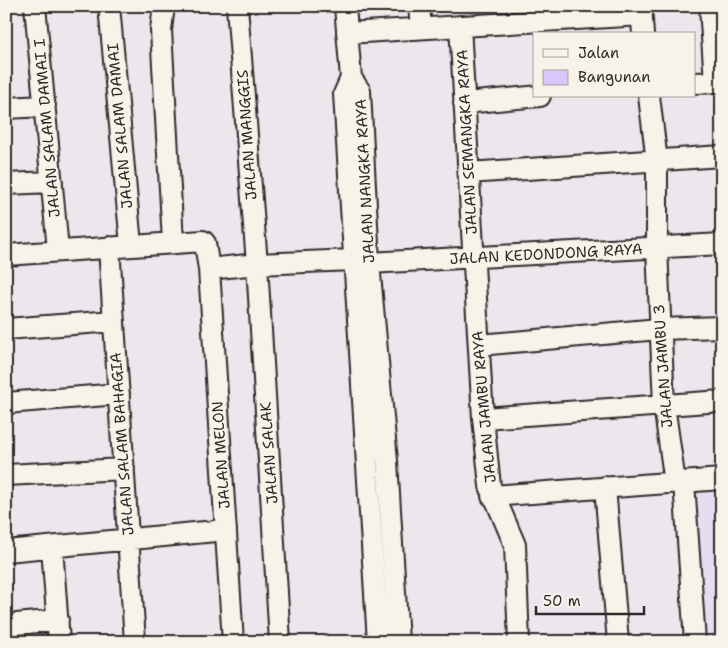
<svg xmlns="http://www.w3.org/2000/svg" width="728" height="648" font-family="'Shantell Sans',sans-serif">
  <style>
    .built { fill: #e7ddf0 }
    .building { fill: #d8c7f8; stroke: #2b2b2b }
    .lines { fill: none; stroke-linecap: round; stroke-linejoin: round }
    .minor-casing { stroke: #2b2b2b; stroke-width: 24 }
    .minor { stroke: #f7f3e8; stroke-width: 20 }
    .labels { text-anchor: middle; dominant-baseline: central; stroke-width: 4; stroke-linejoin: round; paint-order: stroke }
    .street-label { font-size: 15px; fill: #2b2b2b; stroke: #f7f3e8 }
  </style>
  <rect width="100%" height="100%" fill="#eee6ed"/>
  <filter id="ink" filterUnits="userSpaceOnUse"><feTurbulence type="fractalNoise" baseFrequency=".02" numOctaves="2"/><feDisplacementMap in="SourceGraphic" scale="10" xChannelSelector="R" yChannelSelector="G"/><feConvolveMatrix kernelMatrix="1 2 1 2 8 2 1 2 1" color-interpolation-filters="sRGB"/></filter>
  <g filter="url(#ink)">
    <path class="built" d="M 722,488 L 722,642 L 701,642 L 693,490 Z"/>
    <path class="building" d="M 722,636 L 722,642 L 713,642 L 712,637 Z"/>
    <g class="lines">
      <g class="minor-casing">
        <path id="minor" d="M 35,6 L 58,250
          M 109,6 L 131,245
          M 164,6 L 161,30 L 173,242
          M 237,6 L 257,264 L 280,642
          M 345,6 L 351,78 L 344,94 L 378,642
          M 419,6 L 421,28
          M 641,6 L 643,34
          M 710,6 L 715,82
          M 460,26 L 483,418 L 490,486 L 515,545 L 519,642
          M 347,33 L 642,15
          M 351,78 L 360,91 L 369,263 L 387,461 L 398,642
          M 694,83 L 722,82
          M 649,96 L 657,162 L 657,248 L 664,405 L 675,483
          M 464,103 L 540,96
          M 6,108 L 45,106
          M 468,173 L 722,156
          M 6,184 L 52,182
          M 109,247 L 135,642
          M 6,255 L 203,241 L 205,243 L 209,269 L 233,642
          M 369,263 L 722,244
          M 209,269 L 257,264 L 353,260
          M 6,329 L 114,321
          M 479,345 L 659,329 L 722,327
          M 6,403 L 119,394
          M 483,418 L 722,401
          M 6,475 L 124,469
          M 684,482 L 695,642
          M 605,487 L 618,642
          M 492,496 L 722,479
          M 52,547 L 59,642
          M 6,551 L 226,530
          M 6,625 L 58,620"/>
      </g>
      <use href="#minor" class="minor"/>
    </g>
  </g>
  <g class="labels">
    <g class="street-label">
      <text transform="translate(120 126) rotate(-95)">JALAN SALAM DAMAI</text>
      <text transform="translate(47 128) rotate(-95)">JALAN SALAM DAMAI I</text>
      <text transform="translate(247 135) rotate(-94)">JALAN MANGGIS</text>
      <text transform="translate(467 142) rotate(-93)">JALAN SEMANGKA RAYA</text>
      <text transform="translate(365 181) rotate(-93)">JALAN NANGKA RAYA</text>
      <text transform="translate(546 254) rotate(-3)">JALAN KEDONDONG RAYA</text>
      <text transform="translate(663 366) rotate(-94)">JALAN JAMBU 3</text>
      <text transform="translate(484 407) rotate(-95)">JALAN JAMBU RAYA</text>
      <text transform="translate(122 444) rotate(-94)">JALAN SALAM BAHAGIA</text>
      <text transform="translate(269 453) rotate(-94)">JALAN SALAK</text>
      <text transform="translate(221 455) rotate(-94)">JALAN MELON</text>
    </g>
  </g>
  <rect width="728" height="648" fill="none" stroke="#f7f3e8" stroke-width="25"/>
  <rect x="12" y="12" width="703" height="623" fill="none" stroke="#2b2b2b" stroke-width="2" filter="url(#ink)"/>
  <rect x="533" y="32" width="162" height="65" fill="#f7f3e8" stroke="#a5a39c"/>
  <rect x="543" y="49" width="25" height="8" fill="#f7f3e8" stroke="#a5a39c"/>
  <text x="578" y="58" font-size="15" fill="#2b2b2b">Jalan</text>
  <rect x="543" y="70" width="25" height="15" fill="#d8c7f8" stroke="#a5a39c"/>
  <text x="578" y="82" font-size="15" fill="#2b2b2b">Bangunan</text>
  <path d="M536 606v8h108v-8" fill="none" stroke="#2b2b2b" stroke-width="2.5"/>
  <text x="543" y="606" font-size="15" fill="#2b2b2b" stroke="#f7f3e8" stroke-width="4" paint-order="stroke">50 m</text>
</svg>
